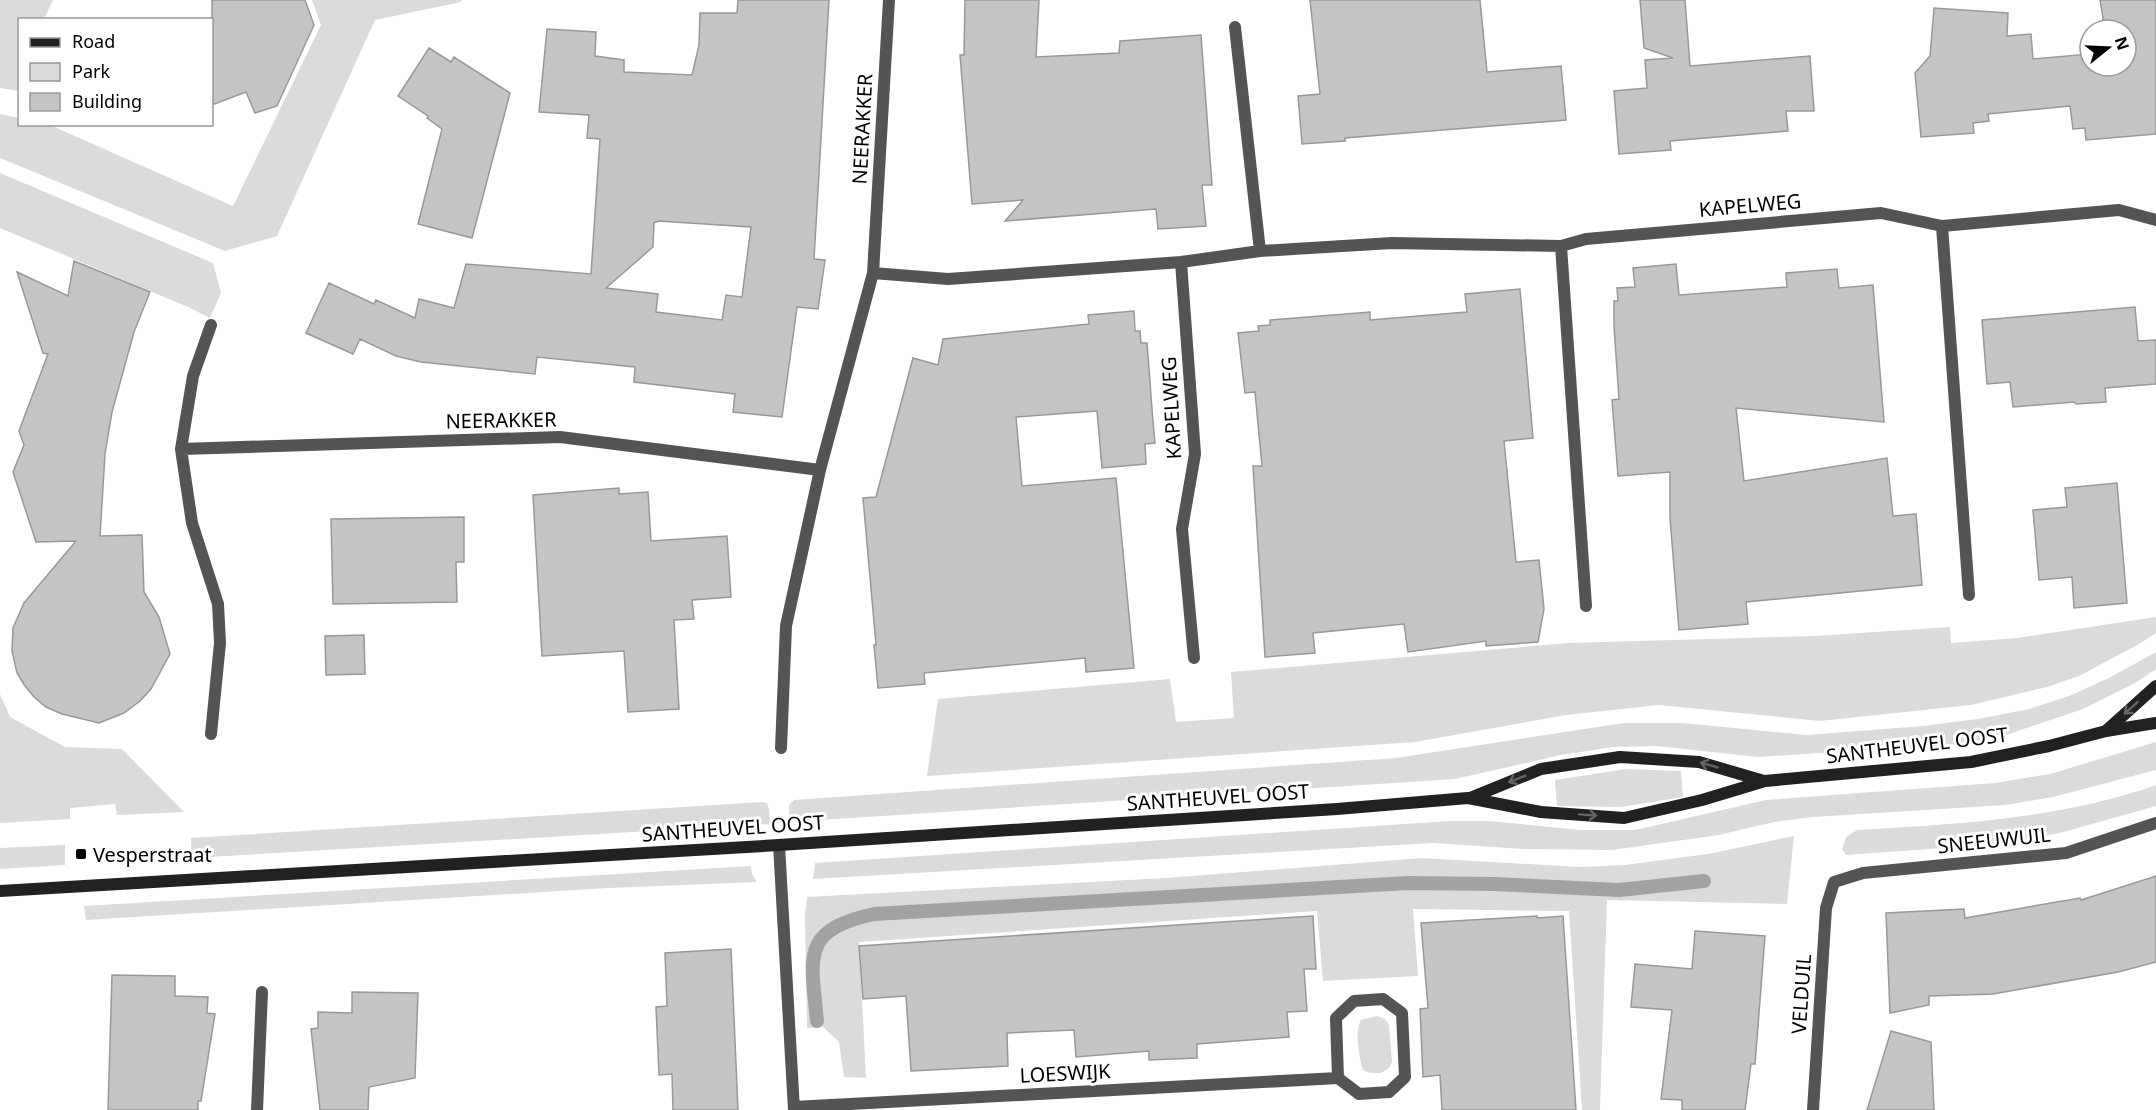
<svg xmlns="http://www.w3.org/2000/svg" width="2156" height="1110" font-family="'Noto Sans',sans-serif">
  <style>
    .green { fill: #dbdbdb }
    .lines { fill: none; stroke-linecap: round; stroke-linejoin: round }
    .stream { stroke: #a2a2a2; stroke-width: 14 }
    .building { fill: #c4c4c4; stroke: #989898; stroke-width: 1.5; fill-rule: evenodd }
    .street { stroke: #545454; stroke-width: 12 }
    .secondary { stroke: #212121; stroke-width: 12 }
    .oneway { stroke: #646464 }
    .poi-dot { fill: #000; stroke: #fff; stroke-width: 2 }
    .labels { text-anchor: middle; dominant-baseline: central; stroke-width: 6; stroke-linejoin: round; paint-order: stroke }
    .street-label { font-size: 20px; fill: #000; stroke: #fff }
    .poi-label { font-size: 20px; fill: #000; stroke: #fff; text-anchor: start }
  </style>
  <rect width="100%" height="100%" fill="#fff"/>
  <path class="green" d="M 0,0 L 53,0 L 44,19 L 20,20 L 19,91 L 0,88 Z
    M 312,0 L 462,0 L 461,2 L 375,20 L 277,236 L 225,251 L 0,158 L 0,114 L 19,118 L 20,124 L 50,125 L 233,206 L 321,25 Z
    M 0,173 L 213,263 L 221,293 L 210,318 L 188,307 L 0,228 Z
    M 2156,617 L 2156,633 L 2139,644 L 2079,676 L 2047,687 L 1971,705 L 1820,721 L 1659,705 L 1566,715 L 1415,742 L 927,776 L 938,699 L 1170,679 L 1176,722 L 1234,718 L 1231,672 L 1569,643 L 1815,636 L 1950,627 L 1951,643 L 2017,638 Z
    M 2156,652 L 2156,669 L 2135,683 L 2083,709 L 1997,738 L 1957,744 L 1758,757 L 1656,746 L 1613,747 L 1561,755 L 1455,779 L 789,822 L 789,805 L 794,800 L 1396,758 L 1624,723 L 1683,723 L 1807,735 L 1923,726 L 1978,719 L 2029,709 L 2069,696 L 2109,678 Z
    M 0,694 L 10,717 L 65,747 L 122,749 L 184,812 L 117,815 L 115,804 L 70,808 L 70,819 L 0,823 Z
    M 2156,742 L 2156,770 L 2053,797 L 2005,805 L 1813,817 L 1774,822 L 1719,835 L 1612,850 L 1524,849 L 1433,843 L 813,879 L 815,863 L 1450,821 L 1489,821 L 1581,830 L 1635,830 L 1766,800 L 1995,783 L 2050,774 Z
    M 1626,769 L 1681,771 L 1683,797 L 1621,807 L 1557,806 L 1555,780 Z
    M 2156,785 L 2156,806 L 2060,833 L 2000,844 L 1846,855 L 1842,849 L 1846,837 L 1857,830 C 1958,824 2060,819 2156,785 Z
    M 762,802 L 767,803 L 769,809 L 770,824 L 192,858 L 191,838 Z
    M 1794,836 L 1787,904 L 1607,900 L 1600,1110 L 1582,1110 L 1569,911 L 1413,909 L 1418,976 L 1323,981 L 1317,911 L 859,942 L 866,1078 L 844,1077 L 839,1042 L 823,1027 L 807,1028 L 805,914 L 807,897 L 1166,878 L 1422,858 L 1579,867 L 1625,865 L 1708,854 Z
    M 65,845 L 65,865 L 0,869 L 0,848 Z
    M 751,866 L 752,874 L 757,882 L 608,888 L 86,920 L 84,906 Z
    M 1377,1016 L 1385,1019 L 1389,1025 L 1392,1062 L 1389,1068 L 1381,1073 L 1370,1073 L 1363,1070 C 1359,1056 1354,1032 1361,1020 Z"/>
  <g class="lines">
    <path class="stream" d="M 817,1021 C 811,957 800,930 874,914 L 1408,883 L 1494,884 L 1619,890 L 1704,881"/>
  </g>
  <path class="building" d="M 212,0 L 305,0 L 314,25 L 277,106 L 255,113 L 246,92 L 212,105 Z
    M 738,0 L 829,0 L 814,259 L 825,260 L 818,309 L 797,307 L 782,417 L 733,412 L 735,394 L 634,382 L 635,367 L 537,357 L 535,374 L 421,362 L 396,356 L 360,339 L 353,354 L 306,333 L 329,283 L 374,304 L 376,300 L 415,318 L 419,299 L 454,308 L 466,264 L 591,274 L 600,139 L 587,138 L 589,115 L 539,112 L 547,29 L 596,32 L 595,56 L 624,60 L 624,72 L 692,75 L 699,45 L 700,13 L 737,13 ZM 658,221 L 751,227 L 742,297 L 726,295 L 722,320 L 656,312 L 658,294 L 606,288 L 653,247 L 654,223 Z
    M 965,0 L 1039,0 L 1036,57 L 1119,53 L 1120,41 L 1201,35 L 1212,185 L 1202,185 L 1206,226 L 1158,229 L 1156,209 L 1005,221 L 1023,200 L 972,204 L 960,55 L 964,55 Z
    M 1310,0 L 1480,0 L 1487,72 L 1561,66 L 1566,120 L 1345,138 L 1345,141 L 1302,144 L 1298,96 L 1320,94 Z
    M 1640,0 L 1685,0 L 1690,66 L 1810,56 L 1814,111 L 1786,111 L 1788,131 L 1670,141 L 1671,150 L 1619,154 L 1614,91 L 1647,88 L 1645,60 L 1673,58 L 1644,48 Z
    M 2100,0 L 2156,0 L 2156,134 L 2086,140 L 2085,128 L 2073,129 L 2070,106 L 1988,114 L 1989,121 L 1973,123 L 1974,133 L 1921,137 L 1915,73 L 1930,56 L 1934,8 L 2008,13 L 2007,36 L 2031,34 L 2033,59 L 2090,54 L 2090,66 L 2126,66 L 2126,30 L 2105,30 Z
    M 429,48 L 451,62 L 454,57 L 510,93 L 472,238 L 418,224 L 442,129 L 427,118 L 428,116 L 398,96 Z
    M 74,261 L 150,292 L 134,332 L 112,412 L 105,454 L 100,536 L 142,535 L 144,592 L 159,617 L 170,654 L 151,689 L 140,701 L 124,713 L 99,723 L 62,714 L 46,707 L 34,697 L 25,686 L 17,673 L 12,651 L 13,628 L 24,603 L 76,541 L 36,542 L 13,472 L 24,445 L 19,431 L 48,354 L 43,353 L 17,272 L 68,296 Z
    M 1676,264 L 1679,295 L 1787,287 L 1786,273 L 1837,269 L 1839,288 L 1873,285 L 1884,422 L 1736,408 L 1744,481 L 1887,458 L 1893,516 L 1916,514 L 1922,585 L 1746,602 L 1748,624 L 1679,630 L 1670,518 L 1670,472 L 1618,476 L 1612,400 L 1619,399 L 1614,326 L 1614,301 L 1618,301 L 1617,288 L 1635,287 L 1633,268 Z
    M 1520,289 L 1533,438 L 1504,441 L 1516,562 L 1539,560 L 1544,609 L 1538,642 L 1486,646 L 1486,641 L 1408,652 L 1404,624 L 1313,633 L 1315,653 L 1265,657 L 1253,466 L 1262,466 L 1255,392 L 1245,393 L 1238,333 L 1259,331 L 1258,326 L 1270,325 L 1270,320 L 1370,312 L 1370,320 L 1467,312 L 1465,294 Z
    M 2135,307 L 2138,341 L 2156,340 L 2156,384 L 2105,388 L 2106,402 L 2076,404 L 2074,402 L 2013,407 L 2010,382 L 1987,384 L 1982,320 Z
    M 1134,311 L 1135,331 L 1140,331 L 1141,343 L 1147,343 L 1153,422 L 1155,443 L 1145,444 L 1146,464 L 1102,468 L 1097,411 L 1016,417 L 1022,486 L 1116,478 L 1134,668 L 1086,672 L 1085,658 L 924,673 L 925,684 L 878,688 L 874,645 L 876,645 L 863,498 L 876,497 L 913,358 L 938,365 L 943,339 L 1089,324 L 1088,315 Z
    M 2117,483 L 2127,603 L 2074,608 L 2072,577 L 2039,580 L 2033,510 L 2067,507 L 2065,488 Z
    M 619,488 L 619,494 L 648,492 L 651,541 L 727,536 L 731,597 L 692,600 L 694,619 L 674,620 L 679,709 L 628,712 L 624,651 L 542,656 L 533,495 Z
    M 464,517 L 464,562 L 456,562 L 457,602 L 333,604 L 331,519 Z
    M 364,635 L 365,674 L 326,675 L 325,636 Z
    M 2156,876 L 2156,962 L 2118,972 L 1993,994 L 1929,996 L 1929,1005 L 1890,1013 L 1886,913 L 1964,909 L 1965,918 L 2080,898 L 2081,900 Z
    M 1313,916 L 1316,969 L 1304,969 L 1307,1011 L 1287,1012 L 1289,1037 L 1197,1044 L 1197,1058 L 1149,1060 L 1149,1051 L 1076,1057 L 1074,1030 L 1007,1033 L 1008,1066 L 911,1071 L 906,996 L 863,999 L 859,946 Z
    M 1537,916 L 1537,918 L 1563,916 L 1576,1110 L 1442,1110 L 1440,1075 L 1423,1077 L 1420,1009 L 1428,1008 L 1421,923 Z
    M 1695,931 L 1765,936 L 1755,1064 L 1751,1064 L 1745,1110 L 1682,1110 L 1682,1100 L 1661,1099 L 1672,1010 L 1631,1007 L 1635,964 L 1692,969 Z
    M 731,949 L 738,1110 L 673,1110 L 672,1074 L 659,1075 L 656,1007 L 667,1006 L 665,953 Z
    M 112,975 L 175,976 L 175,996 L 208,997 L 207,1013 L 215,1014 L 201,1101 L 198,1101 L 198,1110 L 108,1110 Z
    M 352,992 L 418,993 L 415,1078 L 369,1087 L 368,1110 L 320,1110 L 311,1029 L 318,1028 L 318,1012 L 352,1013 Z
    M 1891,1031 L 1931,1042 L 1934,1110 L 1867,1110 Z"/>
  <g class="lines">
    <path class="street" d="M 1235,27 L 1260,251
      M 1942,226 L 1969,595
      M 1561,246 L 1586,606
      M 1181,262 L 1195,454 L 1182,529 L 1194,658
      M 873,273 L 948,279 L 1181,262 L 1260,251 L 1392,243 L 1561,246 L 1586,239 L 1881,213 L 1942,226 L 2119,210 L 2156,220
      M 181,449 L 560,437 L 820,470
      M 211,734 L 220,643 L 218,604 L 192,523 L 181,449 L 193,376 L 211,325
      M 781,748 L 786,626 L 820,470 L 873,273 L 889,0
      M 779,845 L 794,1110
      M 794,1107 L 1338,1078 L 1359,1094 L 1389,1092 L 1405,1077 L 1402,1013 L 1383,999 L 1354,1001 L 1336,1018 L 1338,1078
      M 257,1110 L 262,992
      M 1813,1110 L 1826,908 L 1834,882 L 1863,873 L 2066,853 L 2156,823"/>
    <path class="secondary" d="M 2107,730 L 2156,686
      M 1470,798 L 1541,769 L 1620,757 L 1699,762 L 1764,781
      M 0,891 L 779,845 L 1337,809 L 1468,798 L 1541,812 L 1624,818 L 1702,800 L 1765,781 L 1971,762 L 2049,746 L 2106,731 L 2156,723"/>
  </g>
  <defs><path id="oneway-shaft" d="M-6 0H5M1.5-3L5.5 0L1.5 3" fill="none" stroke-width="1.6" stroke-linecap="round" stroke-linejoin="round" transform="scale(1.5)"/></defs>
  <g class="oneway">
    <use href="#oneway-shaft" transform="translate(2131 708) rotate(138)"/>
    <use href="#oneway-shaft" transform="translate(1709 765) rotate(-164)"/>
    <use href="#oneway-shaft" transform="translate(1517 779) rotate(158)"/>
    <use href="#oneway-shaft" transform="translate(1588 815) rotate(4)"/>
  </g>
  <rect class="poi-dot" x="75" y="848" width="12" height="12" rx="3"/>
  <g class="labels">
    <g class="street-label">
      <text transform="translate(862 129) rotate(-87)">NEERAKKER</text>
      <text transform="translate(1750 205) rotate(-5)">KAPELWEG</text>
      <text transform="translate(1171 408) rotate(-93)">KAPELWEG</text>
      <text transform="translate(501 420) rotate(-1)">NEERAKKER</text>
      <text transform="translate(1917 745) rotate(-7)">SANTHEUVEL OOST</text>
      <text transform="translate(1218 797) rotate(-4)">SANTHEUVEL OOST</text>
      <text transform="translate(733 828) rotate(-4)">SANTHEUVEL OOST</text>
      <text transform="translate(1994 840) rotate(-6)">SNEEUWUIL</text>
      <text transform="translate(1801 994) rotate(-86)">VELDUIL</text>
      <text transform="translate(1065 1073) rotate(-3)">LOESWIJK</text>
    </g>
    <g class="poi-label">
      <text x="93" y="854">Vesperstraat</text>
    </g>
  </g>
  <rect x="18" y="18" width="195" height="108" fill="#ffffff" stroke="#999999" stroke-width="1.5"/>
  <rect x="30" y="38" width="30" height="9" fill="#212121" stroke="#999999" stroke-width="1.5"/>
  <text x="72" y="48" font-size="18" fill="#000000">Road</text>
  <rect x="30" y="63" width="30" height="18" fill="#dbdbdb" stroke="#999999" stroke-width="1.5"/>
  <text x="72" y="78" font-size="18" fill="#000000">Park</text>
  <rect x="30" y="93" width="30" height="18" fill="#c4c4c4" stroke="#999999" stroke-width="1.5"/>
  <text x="72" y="108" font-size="18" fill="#000000">Building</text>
  <g transform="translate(2108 48) rotate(72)"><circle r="28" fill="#ffffff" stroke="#999999" stroke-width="1.5"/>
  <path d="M0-4.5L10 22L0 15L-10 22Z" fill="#000000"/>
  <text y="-9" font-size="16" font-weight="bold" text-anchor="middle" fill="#000000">N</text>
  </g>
</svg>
